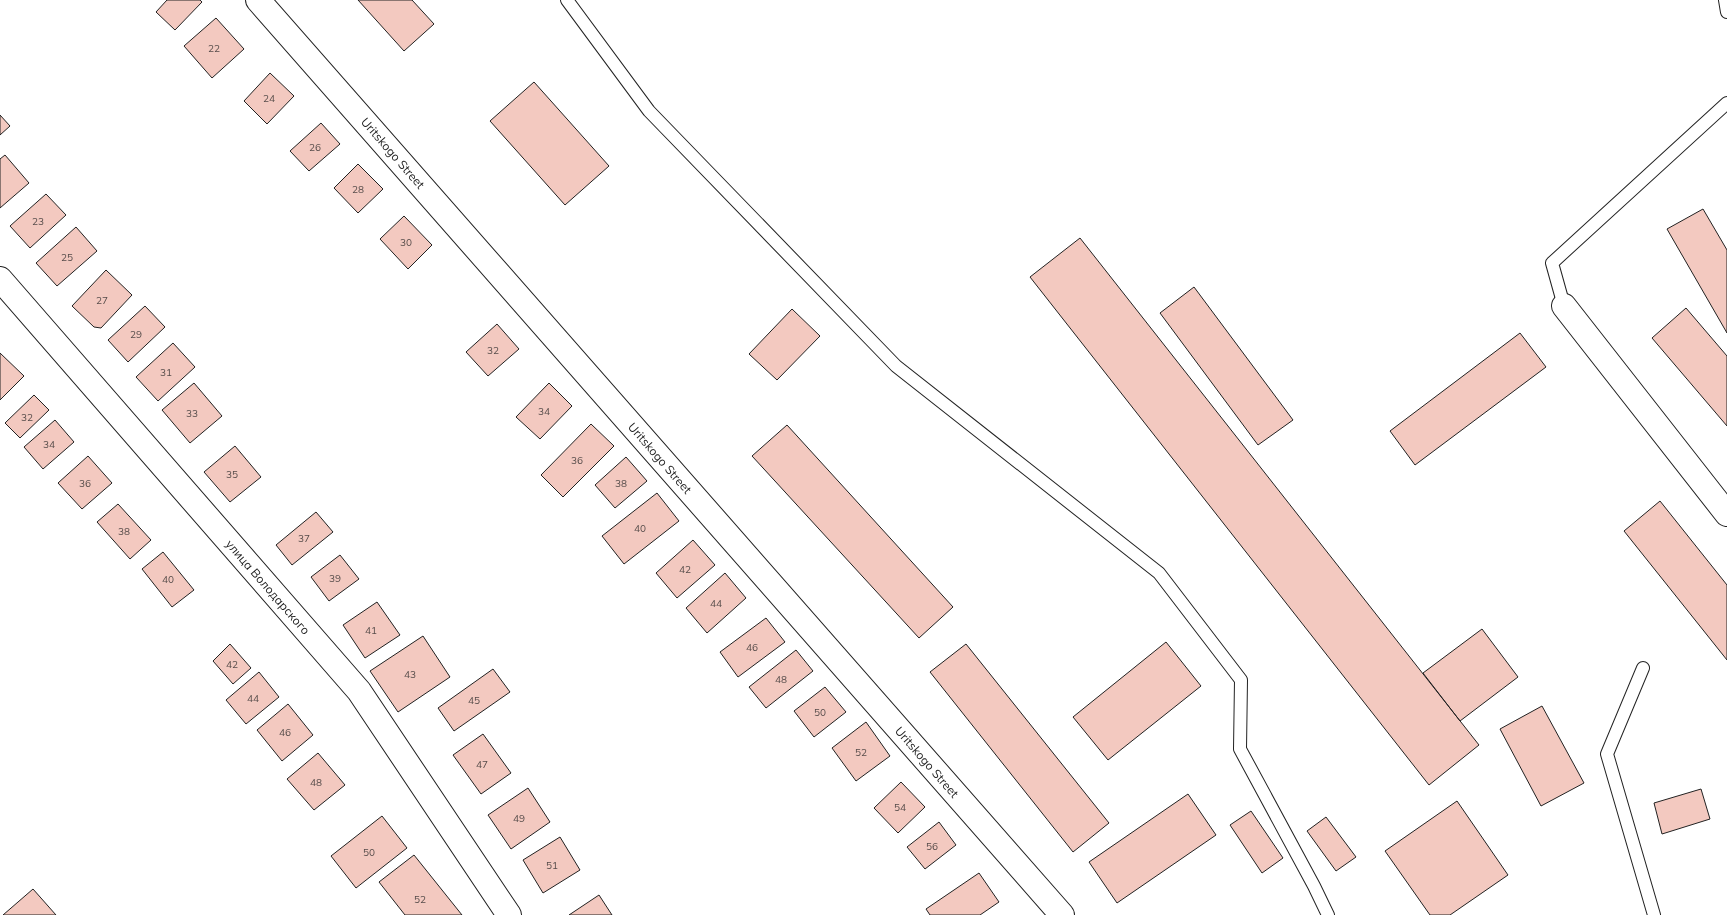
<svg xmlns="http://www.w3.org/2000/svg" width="1727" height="915" font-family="Mulish,sans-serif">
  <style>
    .building { fill: #f3c9c0; stroke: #222 }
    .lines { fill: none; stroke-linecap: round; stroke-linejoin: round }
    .service-casing { stroke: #222; stroke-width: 14 }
    .minor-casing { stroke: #222; stroke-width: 26 }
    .service { stroke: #fff; stroke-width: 12 }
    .minor { stroke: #fff; stroke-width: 24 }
    .labels { text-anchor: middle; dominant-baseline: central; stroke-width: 4; stroke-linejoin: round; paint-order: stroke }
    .number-label { font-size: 10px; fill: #564c4a }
    .street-label { font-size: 12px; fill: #222; stroke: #fff }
  </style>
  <rect width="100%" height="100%" fill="#fff"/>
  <path class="building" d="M 167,0 L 200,0 L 202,2 L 175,30 L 156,12 Z
    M 358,0 L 412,0 L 434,24 L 404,51 Z
    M 216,18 L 244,49 L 212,78 L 184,46 Z
    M 270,73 L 294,96 L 267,124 L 244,101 Z
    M 534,82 L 609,166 L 565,205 L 490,121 Z
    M 0,115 L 10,126 L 0,135 Z
    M 321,123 L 340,144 L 309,171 L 290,151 Z
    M 5,155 L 29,183 L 0,208 L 0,159 Z
    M 358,164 L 383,189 L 358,213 L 334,188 Z
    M 46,194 L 66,215 L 30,248 L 10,226 Z
    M 1703,209 L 1727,250 L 1727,333 L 1667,229 Z
    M 404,216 L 432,245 L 408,269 L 380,239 Z
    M 76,227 L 97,251 L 57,286 L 36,263 Z
    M 1080,238 L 1479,745 L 1429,785 L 1030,277 Z
    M 106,270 L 132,295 L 101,328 L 94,327 L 72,306 Z
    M 1194,287 L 1293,420 L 1258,445 L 1160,313 Z
    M 145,306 L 165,327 L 128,362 L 108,340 Z
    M 1686,308 L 1727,356 L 1727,426 L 1652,338 Z
    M 792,309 L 820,336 L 777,380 L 749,354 Z
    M 497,324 L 519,349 L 488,376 L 466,352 Z
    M 1520,333 L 1546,367 L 1415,465 L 1390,431 Z
    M 173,343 L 195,367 L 158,401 L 136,377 Z
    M 0,353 L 24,376 L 0,400 Z
    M 194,383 L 222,416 L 190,443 L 162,410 Z
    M 549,383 L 572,406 L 540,439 L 516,417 Z
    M 34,395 L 49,410 L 20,438 L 5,423 Z
    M 55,420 L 74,442 L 43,469 L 24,447 Z
    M 591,424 L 614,446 L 563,497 L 541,475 Z
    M 787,425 L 953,607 L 919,638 L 752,456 Z
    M 235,446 L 261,477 L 230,502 L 204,472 Z
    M 88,456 L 112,483 L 82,509 L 58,483 Z
    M 626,457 L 647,481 L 615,508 L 595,485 Z
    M 657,493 L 679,521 L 624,564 L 602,536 Z
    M 1660,501 L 1727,585 L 1727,660 L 1624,531 Z
    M 118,504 L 151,540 L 130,559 L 97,522 Z
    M 316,512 L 333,532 L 292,565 L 276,545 Z
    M 693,540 L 715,565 L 677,598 L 656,573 Z
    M 163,552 L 194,590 L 172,607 L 142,569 Z
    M 340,555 L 359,579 L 329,601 L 311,577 Z
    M 725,573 L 746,598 L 707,633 L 686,608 Z
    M 377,602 L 400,635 L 365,658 L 343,625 Z
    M 766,618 L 785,642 L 738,677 L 720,652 Z
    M 1482,629 L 1518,677 L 1460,721 L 1423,673 Z
    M 423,636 L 450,677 L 398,712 L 370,671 Z
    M 1166,642 L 1201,686 L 1108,760 L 1073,717 Z
    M 230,644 L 251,668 L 233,684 L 213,661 Z
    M 966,644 L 1109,823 L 1073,852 L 930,672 Z
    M 796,650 L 813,671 L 766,708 L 749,687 Z
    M 493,669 L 510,692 L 454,731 L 438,708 Z
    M 259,672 L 279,697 L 246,724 L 226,700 Z
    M 825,687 L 846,712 L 814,737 L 794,711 Z
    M 288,704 L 313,735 L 282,761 L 257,730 Z
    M 1542,706 L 1584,783 L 1541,806 L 1500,729 Z
    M 866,722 L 890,756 L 856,781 L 832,748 Z
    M 483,734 L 511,773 L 481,794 L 453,755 Z
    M 318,753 L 345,785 L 314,810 L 287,779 Z
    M 901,782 L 925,807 L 898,833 L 874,808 Z
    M 528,788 L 550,822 L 511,849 L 488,815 Z
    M 1701,789 L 1710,819 L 1662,834 L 1654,803 Z
    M 1188,794 L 1216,835 L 1117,903 L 1089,862 Z
    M 1457,801 L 1508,875 L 1450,915 L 1430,915 L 1385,851 Z
    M 1251,811 L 1283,858 L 1262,873 L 1230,825 Z
    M 382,816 L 407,848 L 356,888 L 331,856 Z
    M 1326,817 L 1356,857 L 1336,871 L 1307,831 Z
    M 939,822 L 956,845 L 925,869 L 907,847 Z
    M 560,837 L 580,870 L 543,893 L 523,860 Z
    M 414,855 L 462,915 L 405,915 L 379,882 Z
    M 979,873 L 999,902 L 980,915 L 930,915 L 926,909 Z
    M 33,889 L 56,915 L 3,915 Z
    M 599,895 L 612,915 L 569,915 Z"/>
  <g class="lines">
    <g class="service-casing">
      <path id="service" d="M 567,0 L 649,111 L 896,366 L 1159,573 L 1241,680 L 1240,749 L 1314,886 L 1328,915
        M 1725,0 L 1727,12
        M 1564,306 L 1552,263 L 1727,103
        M 1643,668 L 1607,754 L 1654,915"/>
    </g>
    <g class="minor-casing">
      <path id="minor" d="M 258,0 L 1062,915
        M 0,279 L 359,691 L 509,915
        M 1564,306 L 1727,514"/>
    </g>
    <use href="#service" class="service"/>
    <use href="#minor" class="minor"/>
  </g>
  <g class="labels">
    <g class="number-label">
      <text x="214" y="48">22</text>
      <text x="269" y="98">24</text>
      <text x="315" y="147">26</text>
      <text x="358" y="189">28</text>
      <text x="38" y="221">23</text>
      <text x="406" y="242">30</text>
      <text x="67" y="257">25</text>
      <text x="102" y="300">27</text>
      <text x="136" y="334">29</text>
      <text x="493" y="350">32</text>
      <text x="166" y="372">31</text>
      <text x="544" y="411">34</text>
      <text x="192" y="413">33</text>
      <text x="27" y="417">32</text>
      <text x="49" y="444">34</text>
      <text x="577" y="460">36</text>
      <text x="232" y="474">35</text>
      <text x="85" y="483">36</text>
      <text x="621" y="483">38</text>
      <text x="640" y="528">40</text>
      <text x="124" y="531">38</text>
      <text x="304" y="538">37</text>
      <text x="685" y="569">42</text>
      <text x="335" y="578">39</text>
      <text x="168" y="579">40</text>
      <text x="716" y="603">44</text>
      <text x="371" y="630">41</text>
      <text x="752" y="647">46</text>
      <text x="232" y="664">42</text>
      <text x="410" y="674">43</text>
      <text x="781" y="679">48</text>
      <text x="253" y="698">44</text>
      <text x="474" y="700">45</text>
      <text x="820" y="712">50</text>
      <text x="285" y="732">46</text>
      <text x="861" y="752">52</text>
      <text x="482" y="764">47</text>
      <text x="316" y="782">48</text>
      <text x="900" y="807">54</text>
      <text x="519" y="818">49</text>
      <text x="932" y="846">56</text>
      <text x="369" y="852">50</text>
      <text x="552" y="865">51</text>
      <text x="420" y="899">52</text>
    </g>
    <g class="street-label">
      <text transform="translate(393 153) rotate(49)">Uritskogo Street</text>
      <text transform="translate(660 458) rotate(49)">Uritskogo Street</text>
      <text transform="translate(268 587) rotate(49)">улица Володарского</text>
      <text transform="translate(927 762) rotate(49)">Uritskogo Street</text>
    </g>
  </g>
</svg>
